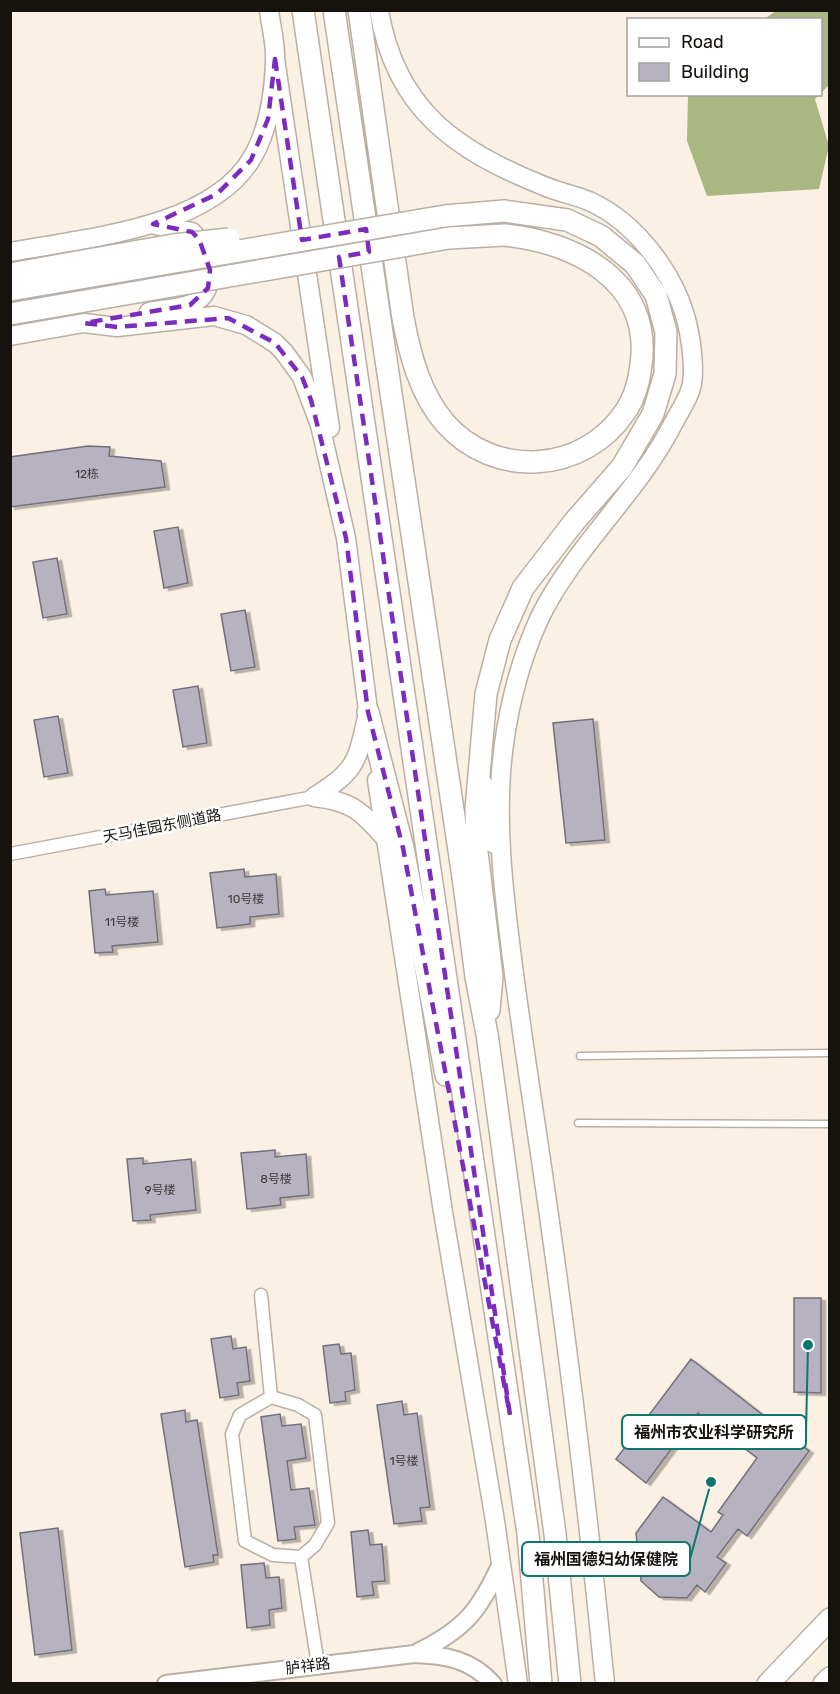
<svg xmlns="http://www.w3.org/2000/svg" width="840" height="1694" font-family="Rubik,'Noto Sans SC',sans-serif">
  <style>
    .forest { fill: #abb781 }
    .building { fill: #b6b2c0; stroke: #736f7c; stroke-width: 1.5; filter: url(#shadow) }
    .lines { fill: none; stroke-linecap: round; stroke-linejoin: round }
    .service-casing { stroke: #baafa4; stroke-width: 9 }
    .minor-casing { stroke: #baafa4; stroke-width: 15 }
    .tertiary-casing { stroke: #baafa4; stroke-width: 20 }
    .secondary-casing { stroke: #baafa4; stroke-width: 21 }
    .trunk-casing { stroke: #baafa4; stroke-width: 24 }
    .service { stroke: #fff; stroke-width: 6 }
    .minor { stroke: #fff; stroke-width: 12 }
    .tertiary { stroke: #fff; stroke-width: 16 }
    .secondary { stroke: #fff; stroke-width: 18 }
    .trunk { stroke: #fff; stroke-width: 21 }
    .trunk-bridge-casing { stroke: #baafa4; stroke-width: 24; stroke-linecap: butt }
    .trunk-bridge { stroke: #fff; stroke-width: 21 }
    .marked { fill: none; stroke: #7b2cbf; stroke-width: 4.5; stroke-dasharray: 12 8; stroke-linejoin: round }
    .labels { text-anchor: middle; dominant-baseline: central; stroke-width: 5; stroke-linejoin: round; paint-order: stroke }
    .number-label { font-size: 12px; fill: #3e3a3a }
    .street-label { font-size: 15px; fill: #16120e; stroke: #fff }
    .leader { fill: none; stroke: #0f766e; stroke-width: 2 }
    .callout-dot { fill: #0f766e; stroke: #fff; stroke-width: 2 }
    .callout { fill: #fff; stroke: #0f766e; stroke-width: 2 }
    .callout-label { font-size: 16px; text-anchor: middle; font-weight: bold; fill: #16120e }
  </style>
  <defs>
    <filter id="shadow"><feDropShadow dx="4.5" dy="2.5" stdDeviation="0" flood-color="#0004"/></filter>
  </defs>
  <rect width="100%" height="100%" fill="#fbf0e4"/>
  <path class="forest" d="M 776,11 L 829,11 L 829,85 L 821,93 L 820,20 L 764,19 Z
    M 688,95 L 819,95 L 815,99 L 829,146 L 819,189 L 707,196 L 687,141 Z"/>
  <path class="building" d="M 88,446 L 110,447 L 109,456 L 161,461 L 165,487 L 10,507 L 10,457 Z
    M 178,527 L 188,583 L 164,588 L 154,531 Z
    M 57,558 L 67,614 L 43,618 L 33,562 Z
    M 245,610 L 255,667 L 231,671 L 221,614 Z
    M 198,686 L 207,743 L 183,747 L 173,690 Z
    M 58,716 L 68,773 L 44,777 L 34,720 Z
    M 593,719 L 605,840 L 566,843 L 553,723 Z
    M 244,869 L 245,877 L 276,874 L 279,914 L 250,917 L 250,924 L 217,928 L 210,873 Z
    M 105,889 L 106,895 L 153,891 L 158,942 L 112,946 L 113,952 L 95,953 L 89,891 Z
    M 275,1150 L 275,1157 L 306,1154 L 309,1195 L 280,1198 L 281,1205 L 247,1209 L 241,1153 Z
    M 143,1158 L 143,1164 L 191,1159 L 196,1210 L 150,1215 L 151,1220 L 133,1221 L 127,1159 Z
    M 794,1298 L 821,1298 L 821,1393 L 794,1392 Z
    M 231,1336 L 233,1349 L 246,1347 L 250,1381 L 237,1383 L 239,1395 L 220,1398 L 211,1339 Z
    M 339,1344 L 341,1354 L 351,1353 L 355,1390 L 345,1392 L 346,1401 L 330,1403 L 323,1346 Z
    M 691,1359 L 809,1451 L 747,1536 L 738,1529 L 717,1557 L 726,1563 L 705,1592 L 697,1585 L 687,1598 L 659,1597 L 641,1581 L 636,1533 L 663,1497 L 711,1532 L 723,1515 L 718,1512 L 757,1458 L 698,1413 L 646,1483 L 616,1459 Z
    M 402,1401 L 404,1415 L 417,1413 L 430,1507 L 420,1508 L 422,1521 L 394,1524 L 377,1405 Z
    M 185,1410 L 186,1422 L 197,1420 L 218,1555 L 213,1555 L 214,1562 L 185,1567 L 161,1414 Z
    M 280,1414 L 282,1426 L 301,1424 L 306,1458 L 287,1461 L 291,1490 L 309,1488 L 315,1525 L 294,1527 L 296,1539 L 278,1541 L 261,1417 Z
    M 58,1528 L 72,1650 L 35,1655 L 20,1533 Z
    M 368,1530 L 370,1545 L 382,1544 L 385,1581 L 372,1582 L 374,1595 L 357,1597 L 351,1532 Z
    M 264,1563 L 266,1578 L 279,1577 L 282,1608 L 269,1610 L 270,1625 L 247,1628 L 241,1565 Z"/>
  <g class="lines">
    <g class="service-casing">
      <path id="service" d="M 580,1056 L 830,1053
        M 578,1123 L 830,1124"/>
    </g>
    <g class="minor-casing">
      <path id="minor" d="M 10,854 L 314,797
        M 261,1295 L 271,1397
        M 301,1557 L 315,1545 L 328,1523 L 315,1415 L 298,1405 L 271,1397 L 240,1415 L 232,1434 L 245,1541 L 273,1555 L 301,1557 L 318,1665"/>
    </g>
    <g class="tertiary-casing">
      <path id="tertiary" d="M 418,1652 C 465,1629 479,1611 501,1564
        M 166,1684 L 414,1654 C 445,1655 471,1659 493,1684"/>
    </g>
    <g class="secondary-casing">
      <path id="secondary" d="M 379,10 C 395,109 456,151 544,186 C 558,192 574,195 589,201 C 638,223 679,279 689,332 C 692,347 695,374 691,388 C 688,399 680,411 674,422 C 639,492 575,546 540,617 C 518,664 505,720 501,772 C 497,829 503,886 510,942 C 519,1017 531,1092 542,1167 C 567,1338 588,1511 605,1684
        M 275,59 L 330,428
        M 10,252 C 84,238 210,229 252,158 C 269,129 274,94 275,61 C 276,44 271,27 269,10
        M 149,312 C 162,309 179,309 191,304 C 221,292 209,250 192,232 L 155,225
        M 10,336 L 84,323 L 117,327 L 214,316 L 246,325 L 275,343 L 284,352 L 302,377 L 320,425 L 346,538 L 370,726
        M 377,780 L 443,1212 L 495,1521 L 518,1684
        M 484,785 L 494,844
        M 314,797 C 358,770 357,761 368,713
        M 314,797 C 352,801 361,811 386,839"/>
    </g>
    <g class="trunk-casing">
      <path id="trunk" d="M 303,10 L 528,1534 L 541,1684
        M 334,10 L 464,884 L 476,977 L 487,1034 L 555,1534 L 570,1684
        M 359,10 L 403,318 C 410,355 420,394 445,423 C 494,479 583,474 625,412 C 635,398 639,382 641,365 C 653,281 575,242 504,235
        M 368,712 L 403,848 L 446,1075
        M 489,1010 L 492,976 L 477,852 L 476,810 L 486,694 L 500,640 L 523,588 L 574,522 L 622,467 L 653,414 L 665,374 L 666,332 L 656,295 L 635,264 L 601,236 L 567,220 L 504,211
        M 768,1684 L 830,1619
        M 824,1684 L 830,1678"/>
    </g>
    <use href="#service" class="service"/>
    <use href="#minor" class="minor"/>
    <use href="#tertiary" class="tertiary"/>
    <use href="#secondary" class="secondary"/>
    <use href="#trunk" class="trunk"/>
    <g class="trunk-bridge-casing">
      <path id="trunk-bridge" d="M 10,274 L 173,245 L 229,239
        M 10,290 L 445,216 L 504,211
        M 10,314 L 449,238 L 504,235"/>
    </g>
    <use href="#trunk-bridge" class="trunk-bridge"/>
  </g>
  <path class="marked" d="M 275,59 L 302,240 L 366,229 L 369,252 L 339,257 L 510,1415 L 403,848 L 368,712 L 346,538 L 311,400 L 302,377 L 275,343 L 228,318 L 117,327 L 84,323 L 190,305 L 208,288 L 210,270 L 199,239 L 192,232 L 153,224 L 217,194 L 251,160 L 268,119 Z"/>
  <g class="labels">
    <g class="number-label">
      <text x="87" y="474">12栋</text>
      <text x="246" y="899">10号楼</text>
      <text x="122" y="922">11号楼</text>
      <text x="276" y="1179">8号楼</text>
      <text x="160" y="1190">9号楼</text>
      <text x="404" y="1461">1号楼</text>
    </g>
    <g class="street-label">
      <text transform="translate(162 826) rotate(-11)">天马佳园东侧道路</text>
      <text transform="translate(308 1666) rotate(-7)">胪祥路</text>
    </g>
  </g>
  <path class="leader" d="M808 1345L806 1432M711 1482L690 1559"/>
  <g class="callout-dot">
    <circle cx="808" cy="1345" r="6"/>
    <circle cx="711" cy="1482" r="6"/>
  </g>
  <g class="callout">
    <rect x="622" y="1415" width="184" height="34" rx="6"/>
    <rect x="522" y="1542" width="168" height="34" rx="6"/>
  </g>
  <g class="callout-label">
    <text x="714" y="1438">福州市农业科学研究所</text>
    <text x="606" y="1565">福州国德妇幼保健院</text>
  </g>
  <rect width="840" height="1694" fill="none" stroke="#16120e" stroke-width="24"/>
  <rect x="627" y="18" width="195" height="78" fill="#ffffff" stroke="#a2a09f" stroke-width="1.5"/>
  <rect x="639" y="38" width="30" height="9" fill="#ffffff" stroke="#a2a09f" stroke-width="1.5"/>
  <text x="681" y="48" font-size="18" fill="#16120e">Road</text>
  <rect x="639" y="63" width="30" height="18" fill="#b6b2c0" stroke="#a2a09f" stroke-width="1.5"/>
  <text x="681" y="78" font-size="18" fill="#16120e">Building</text>
</svg>
